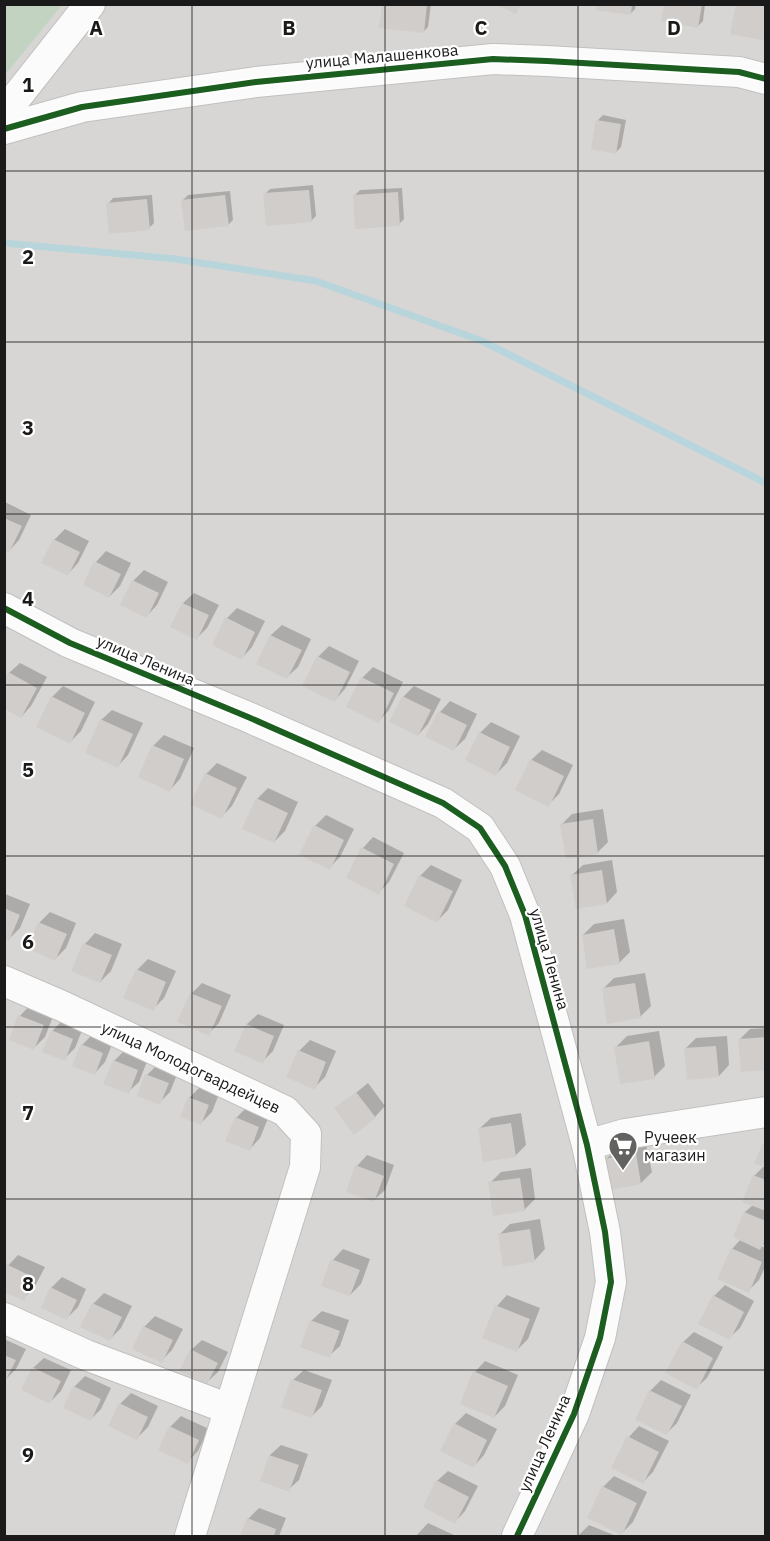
<svg xmlns="http://www.w3.org/2000/svg" width="770" height="1541" font-family="'IBM Plex Sans',sans-serif">
  <style>
    .residential { fill: #d8d6d4 }
    .cemetery { fill: #c2d4c1 }
    .shadow { fill: #0003 }
    .lines { fill: none; stroke-linecap: round; stroke-linejoin: round }
    .stream { stroke: #b7d5db; stroke-width: 7 }
    .building { fill: #d0cdca }
    .minor-casing { stroke: #c1c0bf; stroke-width: 32 }
    .minor { stroke: #fcfbfb; stroke-width: 30 }
    .cycleway-casing { stroke: #fff; stroke-width: 10 }
    .cycleway { stroke: #1b5e20; stroke-width: 6 }
    .grid { fill: none; stroke: #1a1a1a; stroke-width: 1.5; stroke-opacity: 0.55 }
    .labels { text-anchor: middle; dominant-baseline: central; stroke-width: 4.5; stroke-linejoin: round; paint-order: stroke }
    .street-label { font-size: 16px; fill: #1a1a1a; stroke: #fff }
    .poi-label { font-size: 16px; fill: #1a1a1a; stroke: #fff; text-anchor: start }
    .grid-label { font-size: 20px; text-anchor: middle; font-weight: bold; fill: #1a1a1a; stroke: #fff; stroke-width: 4.5; stroke-linejoin: round; paint-order: stroke }
  </style>
  <rect width="100%" height="100%" fill="#e9e7e3"/>
  <path class="residential" d="M 5,5 L 765,5 L 765,1536 L 5,1536 Z"/>
  <path class="cemetery" d="M 5,4 L 62,5 L 5,75 L 4,5 Z"/>
  <path class="shadow" d="M 384,4 L 431,4 L 428,27 L 423,32 Z
    M 598,4 L 636,4 L 635,9 L 630,14 Z
    M 665,4 L 705,4 L 703,21 L 698,26 Z
    M 603,115 L 626,120 L 621,147 L 616,152 L 598,120 Z
    M 313,185 L 316,216 L 311,221 L 265,194 L 270,189 Z
    M 402,188 L 404,219 L 399,224 L 355,195 L 360,190 Z
    M 230,191 L 233,220 L 228,225 L 183,200 L 188,195 Z
    M 152,195 L 154,223 L 149,228 L 108,204 L 113,198 Z
    M 5,502 L 31,515 L 19,540 L 9,551 L 4,549 Z
    M 65,529 L 89,541 L 78,563 L 68,574 L 54,540 Z
    M 106,551 L 131,563 L 120,586 L 109,597 L 96,562 Z
    M 144,570 L 168,582 L 157,605 L 147,616 L 133,581 Z
    M 194,593 L 219,605 L 207,628 L 197,638 L 183,603 Z
    M 237,608 L 265,621 L 252,647 L 242,658 L 227,618 Z
    M 282,625 L 311,639 L 298,667 L 287,677 L 258,663 L 271,635 Z
    M 329,646 L 359,661 L 345,689 L 335,700 L 318,657 Z
    M 20,663 L 47,677 L 31,706 L 21,717 L 9,673 Z
    M 373,667 L 403,682 L 389,710 L 379,721 L 362,678 Z
    M 63,686 L 95,702 L 81,731 L 70,742 L 52,697 Z
    M 414,686 L 441,699 L 428,724 L 418,735 L 403,697 Z
    M 450,701 L 477,714 L 465,739 L 454,749 L 427,737 L 440,712 Z
    M 112,710 L 143,723 L 128,755 L 118,766 L 101,720 Z
    M 491,722 L 520,736 L 507,763 L 496,774 L 480,733 Z
    M 164,735 L 194,748 L 180,779 L 170,790 L 153,746 Z
    M 542,750 L 573,765 L 559,794 L 548,805 L 531,760 Z
    M 217,763 L 247,777 L 232,806 L 221,817 L 192,803 L 206,774 Z
    M 268,788 L 298,802 L 285,831 L 274,842 L 257,799 Z
    M 603,809 L 608,842 L 597,853 L 561,825 L 572,814 Z
    M 326,815 L 354,829 L 340,857 L 329,868 L 315,826 Z
    M 373,837 L 404,853 L 389,882 L 378,893 L 363,848 Z
    M 612,860 L 617,892 L 607,903 L 572,875 L 583,865 Z
    M 431,865 L 462,880 L 448,910 L 437,921 L 420,876 Z
    M 5,894 L 30,904 L 20,928 L 9,939 L 4,937 Z
    M 50,912 L 76,923 L 66,948 L 55,959 L 29,948 L 40,922 Z
    M 624,919 L 630,952 L 619,963 L 583,935 L 594,924 Z
    M 95,933 L 122,944 L 111,971 L 100,982 L 73,970 L 85,944 Z
    M 148,959 L 176,971 L 164,998 L 153,1009 L 137,970 Z
    M 645,973 L 651,1006 L 640,1017 L 603,989 L 614,978 Z
    M 202,983 L 231,995 L 219,1023 L 208,1034 L 179,1021 L 192,993 Z
    M 30,1005 L 54,1014 L 45,1037 L 34,1048 L 20,1016 Z
    M 258,1014 L 284,1025 L 273,1051 L 262,1062 L 236,1050 L 247,1024 Z
    M 63,1020 L 83,1028 L 75,1048 L 64,1059 L 52,1031 Z
    M 766,1028 L 766,1069 L 739,1040 L 750,1029 Z
    M 659,1031 L 665,1066 L 654,1077 L 616,1047 L 627,1036 Z
    M 93,1034 L 113,1042 L 105,1062 L 95,1073 L 82,1045 Z
    M 727,1036 L 729,1065 L 719,1076 L 685,1049 L 696,1038 Z
    M 310,1040 L 336,1051 L 325,1077 L 314,1088 L 299,1051 Z
    M 125,1050 L 148,1059 L 139,1082 L 128,1092 L 114,1061 Z
    M 158,1064 L 178,1072 L 170,1092 L 159,1103 L 139,1095 L 147,1075 Z
    M 368,1083 L 385,1106 L 375,1117 L 336,1109 Z
    M 200,1087 L 219,1094 L 212,1112 L 201,1123 L 189,1098 Z
    M 247,1107 L 269,1116 L 260,1138 L 250,1149 L 236,1118 Z
    M 521,1113 L 526,1145 L 515,1156 L 480,1128 L 491,1118 Z
    M 766,1141 L 766,1242 L 761,1246 L 766,1248 L 766,1265 L 759,1280 L 748,1291 L 732,1249 L 741,1239 L 745,1212 L 753,1205 L 754,1176 L 764,1166 Z
    M 646,1144 L 652,1172 L 641,1183 L 606,1159 L 617,1149 Z
    M 367,1155 L 394,1165 L 385,1190 L 374,1200 L 357,1166 Z
    M 531,1168 L 535,1199 L 524,1210 L 490,1183 L 501,1172 Z
    M 540,1219 L 545,1249 L 535,1260 L 499,1235 L 510,1224 Z
    M 343,1249 L 370,1259 L 361,1284 L 350,1295 L 333,1260 Z
    M 18,1255 L 45,1267 L 34,1288 L 23,1299 L 4,1290 L 4,1270 Z
    M 62,1277 L 86,1289 L 78,1307 L 67,1318 L 51,1288 Z
    M 725,1285 L 754,1301 L 740,1328 L 729,1338 L 714,1296 Z
    M 104,1293 L 132,1306 L 121,1328 L 110,1339 L 93,1304 Z
    M 507,1295 L 540,1308 L 528,1339 L 517,1350 L 497,1306 Z
    M 322,1311 L 349,1320 L 340,1346 L 329,1356 L 311,1321 Z
    M 155,1316 L 183,1329 L 172,1350 L 161,1361 L 144,1327 Z
    M 694,1332 L 723,1347 L 707,1378 L 696,1388 L 683,1342 Z
    M 4,1339 L 26,1349 L 16,1369 L 5,1380 Z
    M 202,1340 L 228,1352 L 218,1372 L 207,1382 L 191,1350 Z
    M 44,1358 L 71,1370 L 61,1391 L 50,1402 L 33,1368 Z
    M 485,1361 L 518,1375 L 505,1406 L 494,1417 L 475,1372 Z
    M 304,1370 L 332,1380 L 322,1406 L 311,1417 L 293,1380 Z
    M 85,1376 L 111,1388 L 101,1409 L 91,1419 L 74,1387 Z
    M 661,1380 L 691,1395 L 677,1423 L 666,1434 L 650,1391 Z
    M 131,1393 L 158,1406 L 148,1427 L 137,1438 L 120,1404 Z
    M 466,1413 L 497,1429 L 484,1455 L 474,1466 L 455,1424 Z
    M 181,1416 L 209,1429 L 198,1451 L 187,1462 L 170,1427 Z
    M 639,1426 L 669,1441 L 653,1472 L 642,1483 L 629,1437 Z
    M 281,1445 L 308,1454 L 299,1480 L 288,1490 L 261,1480 L 270,1455 Z
    M 448,1471 L 478,1486 L 465,1511 L 455,1522 L 437,1481 Z
    M 614,1476 L 647,1492 L 633,1522 L 622,1533 L 603,1487 Z
    M 259,1508 L 286,1518 L 279,1536 L 242,1536 L 248,1519 Z
    M 428,1523 L 456,1536 L 416,1536 Z
    M 589,1525 L 616,1536 L 578,1536 Z"/>
  <g class="lines">
    <path class="stream" d="M 4,243 L 176,259 L 316,281 L 482,341 L 766,483"/>
  </g>
  <path class="building" d="M 382,4 L 427,4 L 424,33 L 379,28 Z
    M 495,4 L 521,4 L 516,14 Z
    M 597,4 L 632,4 L 631,15 L 596,10 Z
    M 664,4 L 702,4 L 698,28 L 661,21 Z
    M 736,4 L 766,4 L 766,41 L 730,34 Z
    M 596,120 L 621,124 L 616,154 L 591,149 Z
    M 309,190 L 312,222 L 266,226 L 263,193 Z
    M 398,192 L 400,226 L 355,229 L 353,195 Z
    M 225,195 L 229,226 L 185,231 L 181,200 Z
    M 147,199 L 150,230 L 109,234 L 106,203 Z
    M 4,518 L 22,526 L 9,553 L 4,551 Z
    M 53,539 L 80,552 L 68,576 L 41,563 Z
    M 94,561 L 121,574 L 109,598 L 83,585 Z
    M 132,580 L 159,593 L 147,618 L 120,605 Z
    M 182,603 L 209,615 L 197,640 L 170,627 Z
    M 225,617 L 255,632 L 242,660 L 212,645 Z
    M 270,635 L 302,650 L 287,679 L 256,664 Z
    M 317,656 L 350,672 L 335,702 L 302,686 Z
    M 8,672 L 37,688 L 21,718 L 4,709 L 4,679 Z
    M 361,677 L 394,693 L 379,723 L 346,707 Z
    M 51,696 L 85,713 L 70,744 L 36,727 Z
    M 402,696 L 431,710 L 418,736 L 389,722 Z
    M 438,711 L 467,725 L 454,751 L 425,737 Z
    M 100,719 L 133,734 L 118,768 L 85,753 Z
    M 479,732 L 510,747 L 496,776 L 465,760 Z
    M 152,745 L 184,759 L 170,792 L 138,777 Z
    M 530,759 L 564,776 L 549,807 L 515,790 Z
    M 205,773 L 237,788 L 222,819 L 190,804 Z
    M 256,798 L 288,813 L 274,843 L 242,829 Z
    M 593,819 L 598,854 L 566,859 L 560,824 Z
    M 314,825 L 344,840 L 330,870 L 299,855 Z
    M 361,847 L 394,864 L 379,895 L 346,878 Z
    M 602,870 L 607,904 L 576,909 L 570,875 Z
    M 419,875 L 453,891 L 437,923 L 404,906 Z
    M 4,908 L 20,915 L 9,941 L 4,939 Z
    M 38,922 L 67,934 L 55,961 L 27,948 Z
    M 614,929 L 620,964 L 587,969 L 582,935 Z
    M 83,943 L 112,955 L 100,983 L 71,971 Z
    M 136,969 L 166,982 L 154,1011 L 123,998 Z
    M 635,983 L 641,1018 L 607,1024 L 602,988 Z
    M 190,993 L 222,1006 L 209,1036 L 177,1022 Z
    M 18,1015 L 44,1025 L 34,1050 L 9,1040 Z
    M 246,1024 L 274,1036 L 263,1064 L 234,1051 Z
    M 51,1030 L 73,1039 L 65,1061 L 42,1052 Z
    M 766,1037 L 766,1070 L 741,1072 L 738,1039 Z
    M 649,1041 L 655,1079 L 620,1084 L 614,1047 Z
    M 81,1044 L 103,1053 L 95,1075 L 72,1066 Z
    M 716,1046 L 719,1077 L 687,1080 L 684,1048 Z
    M 298,1050 L 326,1062 L 315,1090 L 286,1077 Z
    M 113,1060 L 138,1070 L 129,1094 L 103,1084 Z
    M 145,1074 L 169,1083 L 160,1105 L 137,1096 Z
    M 356,1092 L 376,1118 L 354,1135 L 334,1108 Z
    M 188,1097 L 209,1105 L 201,1125 L 180,1117 Z
    M 235,1117 L 259,1127 L 250,1151 L 225,1141 Z
    M 511,1123 L 516,1157 L 483,1162 L 478,1128 Z
    M 766,1137 L 766,1168 L 754,1163 Z
    M 636,1153 L 641,1184 L 610,1190 L 604,1159 Z
    M 355,1165 L 384,1176 L 374,1202 L 346,1192 Z
    M 753,1175 L 766,1180 L 766,1211 L 742,1202 Z
    M 520,1178 L 525,1211 L 493,1216 L 488,1182 Z
    M 744,1212 L 766,1221 L 766,1238 L 760,1250 L 733,1237 Z
    M 530,1229 L 535,1262 L 503,1267 L 498,1234 Z
    M 731,1248 L 762,1262 L 749,1293 L 717,1279 Z
    M 331,1259 L 360,1270 L 350,1296 L 321,1286 Z
    M 6,1264 L 35,1278 L 24,1301 L 4,1292 Z
    M 50,1287 L 77,1300 L 67,1320 L 41,1308 Z
    M 713,1295 L 744,1312 L 730,1340 L 698,1324 Z
    M 92,1303 L 122,1317 L 110,1341 L 80,1327 Z
    M 495,1305 L 530,1319 L 517,1352 L 482,1338 Z
    M 310,1320 L 340,1331 L 330,1358 L 300,1347 Z
    M 143,1326 L 173,1340 L 162,1363 L 132,1349 Z
    M 682,1341 L 713,1358 L 697,1390 L 665,1373 Z
    M 190,1349 L 218,1363 L 207,1384 L 179,1371 Z
    M 4,1355 L 16,1360 L 4,1384 Z
    M 32,1367 L 61,1381 L 50,1404 L 21,1390 Z
    M 473,1371 L 508,1386 L 494,1418 L 460,1404 Z
    M 291,1379 L 322,1390 L 312,1418 L 281,1407 Z
    M 73,1386 L 101,1399 L 91,1421 L 63,1408 Z
    M 649,1390 L 682,1406 L 667,1435 L 635,1420 Z
    M 119,1403 L 148,1417 L 137,1440 L 108,1426 Z
    M 454,1423 L 487,1440 L 474,1468 L 440,1451 Z
    M 169,1426 L 199,1440 L 188,1464 L 158,1450 Z
    M 627,1436 L 659,1452 L 643,1484 L 611,1468 Z
    M 269,1455 L 299,1465 L 289,1492 L 260,1481 Z
    M 436,1480 L 469,1497 L 455,1524 L 423,1507 Z
    M 602,1486 L 637,1503 L 622,1535 L 587,1518 Z
    M 247,1518 L 276,1529 L 274,1536 L 240,1536 Z"/>
  <g class="lines">
    <g class="minor-casing">
      <path id="minor" d="M 4,113 L 90,4
        M 4,129 L 82,107 L 256,82 L 493,59 L 547,61 L 739,72 L 766,79
        M 4,608 L 70,643 L 248,717 L 443,803 L 480,828 L 505,866 L 525,915 L 587,1145 L 605,1232 L 611,1282 L 600,1338 L 574,1414 L 517,1536
        M 4,981 L 62,1006 L 285,1111 L 306,1134 L 305,1167 L 190,1536
        M 587,1145 L 625,1134 L 766,1112
        M 4,1318 L 86,1355 L 229,1409"/>
    </g>
    <use href="#minor" class="minor"/>
    <g class="cycleway-casing">
      <path id="cycleway" d="M 4,129 L 82,107 L 256,82 L 493,59 L 547,61 L 739,72 L 766,79
        M 4,608 L 70,643 L 248,717 L 443,803 L 480,828 L 505,866 L 525,915 L 587,1145 L 605,1232 L 611,1282 L 600,1338 L 574,1414 L 517,1536"/>
    </g>
    <use href="#cycleway" class="cycleway"/>
  </g>
  <path class="grid" d="M 192,4 L 192,1536M 385,4 L 385,1536M 578,4 L 578,1536M 4,171 L 766,171M 4,342 L 766,342M 4,514 L 766,514M 4,685 L 766,685M 4,856 L 766,856M 4,1027 L 766,1027M 4,1199 L 766,1199M 4,1370 L 766,1370"/>
  <defs>
    <g id="supermarket-pin" transform="scale(1.5)"><path d="M0 17L-7.5 6A9.5 9.5 0 1 1 7.5 6Z" fill="#626260" stroke="#fff"/><path d="M-6-5.5h2.5l.6 2H6L4.5 2H-2.5L-4.4-4H-6ZM-1.5 3.2a1.3 1.3 0 1 0 .1 0ZM3 3.2a1.3 1.3 0 1 0 .1 0Z" fill="#fff"/></g>
  </defs>
  <g fill-rule="evenodd">
    <use href="#supermarket-pin" x="623" y="1146"/>
  </g>
  <g class="labels">
    <g class="street-label">
      <text transform="translate(382 56) rotate(-5)">улица Малашенкова</text>
      <text transform="translate(146 660) rotate(23)">улица Ленина</text>
      <text transform="translate(550 959) rotate(74)">улица Ленина</text>
      <text transform="translate(191 1067) rotate(25)">улица Молодогвардейцев</text>
      <text transform="translate(544 1443) rotate(-66)">улица Ленина</text>
    </g>
    <g class="poi-label">
      <text x="644" y="1137">Ручеек<tspan x="644" dy="18">магазин</tspan></text>
    </g>
  </g>
  <g class="grid-label">
    <text x="96" y="35">A</text>
    <text x="289" y="35">B</text>
    <text x="481" y="35">C</text>
    <text x="674" y="35">D</text>
    <text x="28" y="92">1</text>
    <text x="28" y="264">2</text>
    <text x="28" y="435">3</text>
    <text x="28" y="606">4</text>
    <text x="28" y="777">5</text>
    <text x="28" y="949">6</text>
    <text x="28" y="1120">7</text>
    <text x="28" y="1291">8</text>
    <text x="28" y="1462">9</text>
  </g>
  <rect width="770" height="1541" fill="none" stroke="#1a1a1a" stroke-width="12"/>
</svg>
